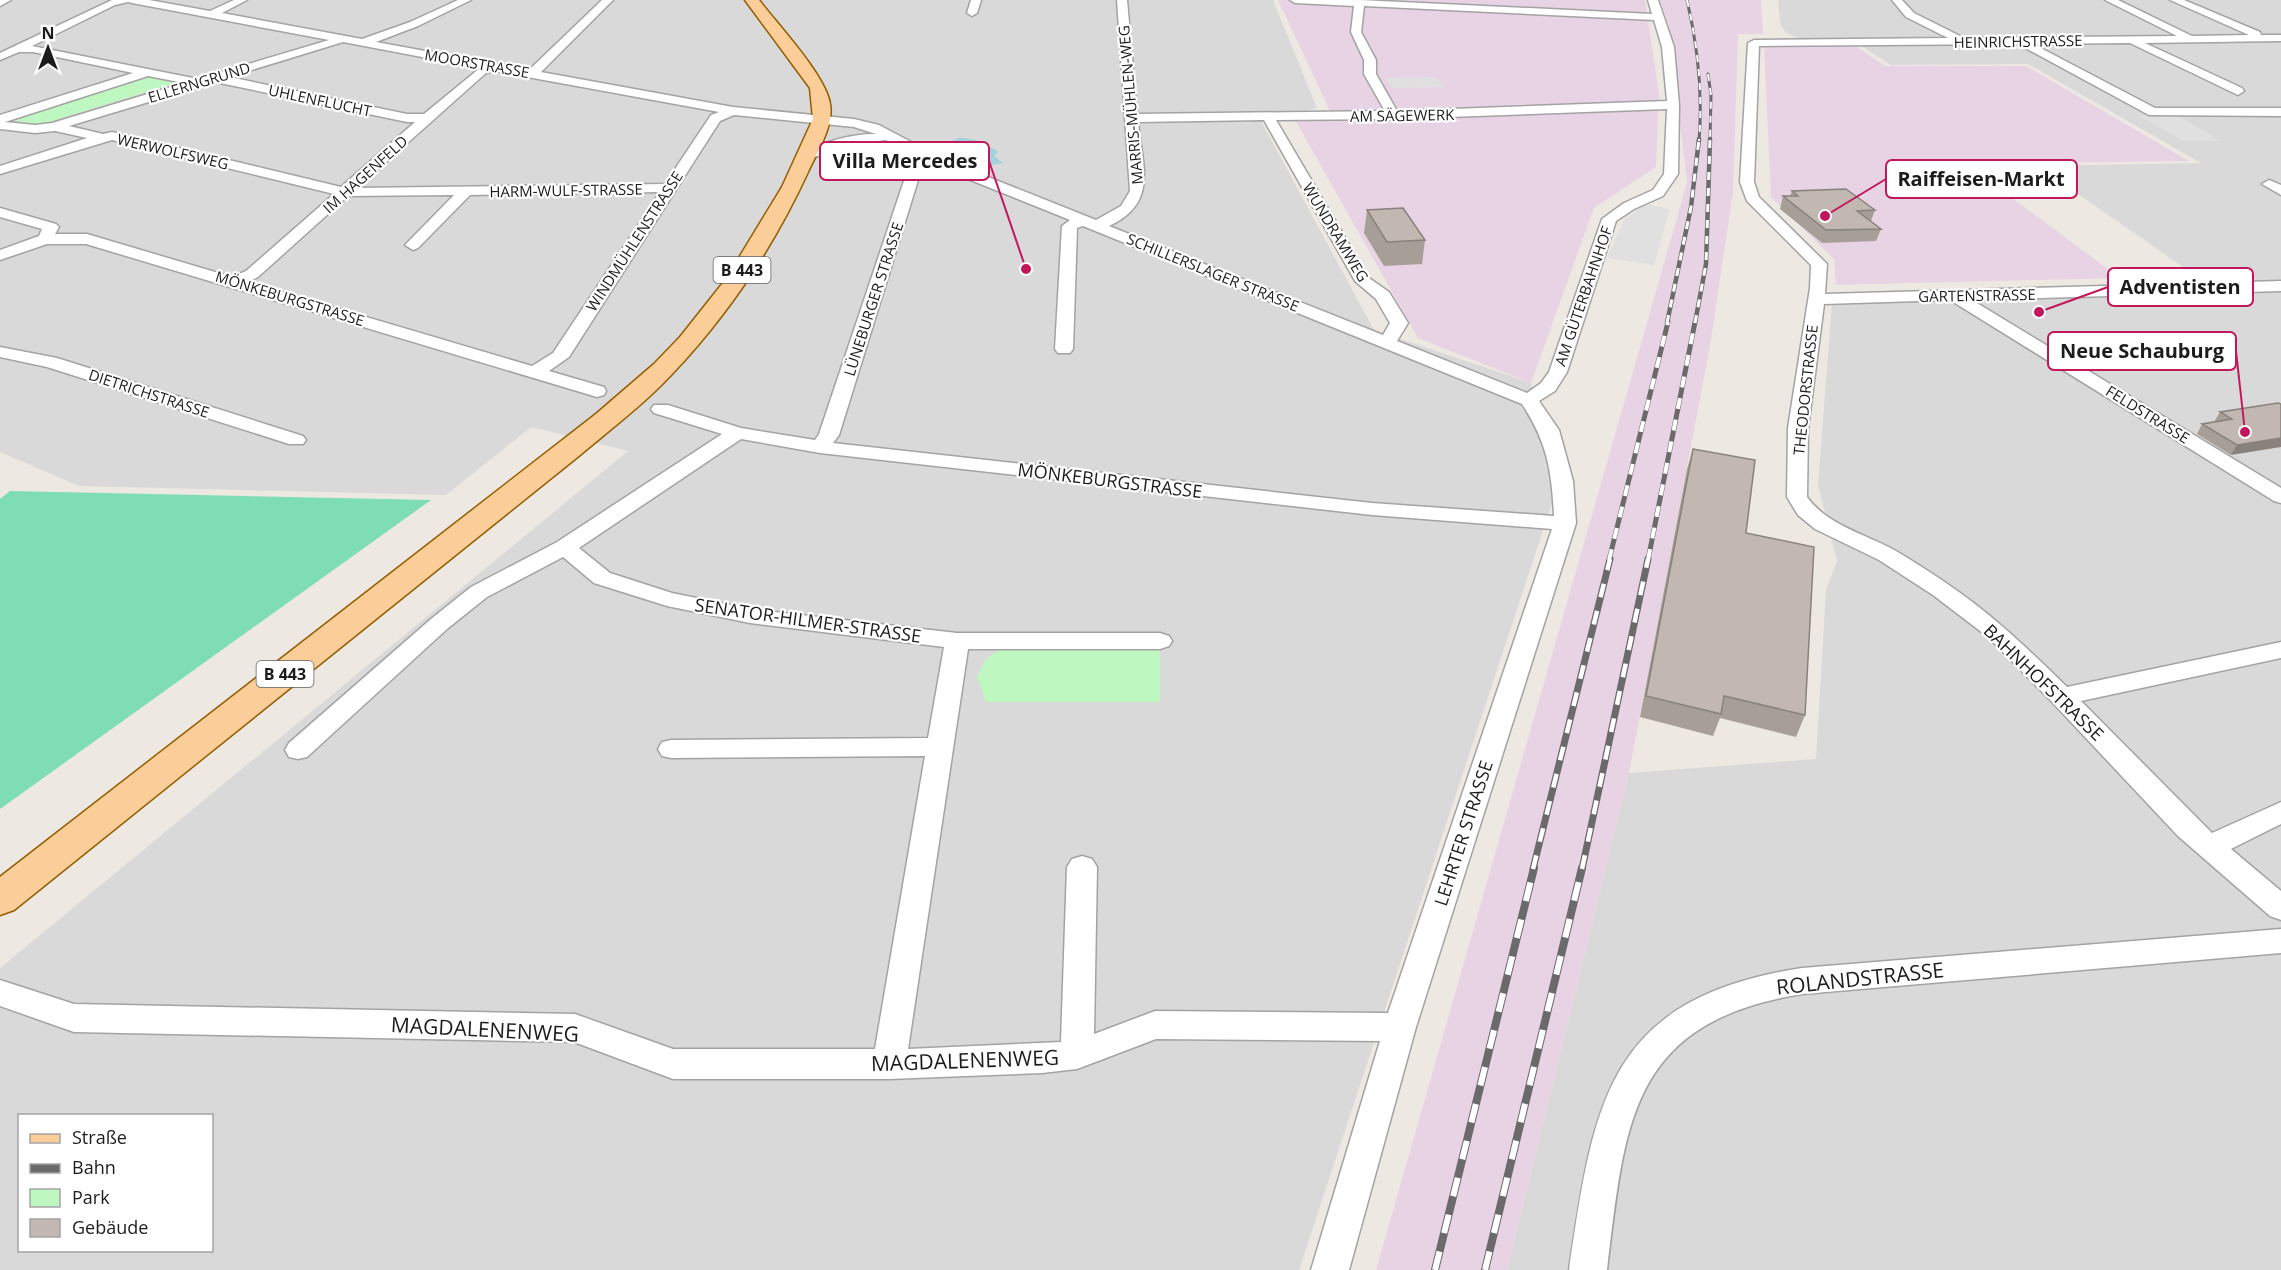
<svg xmlns="http://www.w3.org/2000/svg" width="2281" height="1270" font-family="'Open Sans',sans-serif">
  <style>
    .residential { fill: #dad9d9; fill-rule: evenodd }
    .industrial { fill: #e7d3e4 }
    .park { fill: #bef8c0 }
    .pitch { fill: #7fddb6 }
    .parking { fill: #e0e0e0 }
    .water { fill: #a2d0db }
    .lines { fill: none; stroke-linecap: round; stroke-linejoin: round }
    .minor-casing { stroke: #a3a3a3; stroke-width: 3 }
    .primary-casing { stroke: #935e01; stroke-width: 3 }
    .minor { fill: #fff; fill-rule: evenodd }
    .primary { fill: #fbcd99; fill-rule: evenodd }
    .rail-far4-casing { stroke: #6a6a6a; stroke-width: 3 }
    .rail-far3-casing { stroke: #6a6a6a; stroke-width: 4.5 }
    .rail-far2-casing { stroke: #6a6a6a; stroke-width: 5 }
    .rail-far1-casing { stroke: #6a6a6a; stroke-width: 7 }
    .rail-casing { stroke: #6a6a6a; stroke-width: 8 }
    .rail-far4 { stroke: #fff; stroke-width: 2; stroke-dasharray: 7; stroke-linecap: butt }
    .rail-far3 { stroke: #fff; stroke-width: 3; stroke-dasharray: 8; stroke-linecap: butt }
    .rail-far2 { stroke: #fff; stroke-width: 4; stroke-dasharray: 11; stroke-linecap: butt }
    .rail-far1 { stroke: #fff; stroke-width: 4.5; stroke-dasharray: 14; stroke-linecap: butt }
    .rail { stroke: #fff; stroke-width: 6; stroke-dasharray: 19; stroke-linecap: butt }
    .wall { fill: #a79e98 }
    .shaded-wall { fill: #88817c }
    .building { fill: #c2b8b1; stroke: #88817c; stroke-width: 1.5 }
    .labels { text-anchor: middle; dominant-baseline: central; stroke-width: 4.5; stroke-linejoin: round; paint-order: stroke }
    .far-street-label { font-size: 15px; fill: #1c1c1c; stroke: #fff }
    .shield { fill: #fff; stroke: #606060; stroke-width: 1.5 }
    .shield-label { font-size: 16px; font-weight: bold; fill: #1c1c1c }
    .street-label { font-size: 18px; fill: #1c1c1c; stroke: #fff }
    .near-street-label { font-size: 21px; fill: #1c1c1c; stroke: #fff }
    .leader { fill: none; stroke: #c2185b; stroke-width: 2 }
    .callout-dot { fill: #c2185b; stroke: #fff; stroke-width: 2 }
    .callout { fill: #fff; stroke: #c2185b; stroke-width: 2 }
    .callout-label { font-size: 20px; text-anchor: middle; font-weight: bold; fill: #1c1c1c }
  </style>
  <rect width="100%" height="100%" fill="#ede9e2"/>
  <path class="residential" d="M 0,0 L 1273,0 L 1317,108 L 1261,121 L 1374,330 L 1531,383 L 1558,485 L 1299,1270 L 0,1270 L 0,968 L 628,451 L 531,427 L 446,495 L 79,486 L 0,452 ZM 20,1116 L 212,1116 L 212,1250 L 20,1250 Z
    M 1778,0 L 2281,0 L 2281,1270 L 1507,1270 L 1629,773 L 1816,759 L 1826,590 L 1837,561 L 1818,485 L 1832,303 L 2219,292 L 2038,166 L 2201,163 L 2028,64 L 1891,65 L 1852,40 L 1803,40 L 1786,33 L 1780,23 Z"/>
  <path class="industrial" d="M 1278,0 L 1645,0 L 1659,94 L 1656,167 L 1594,208 L 1531,383 L 1418,338 L 1293,116 L 1331,113 Z
    M 1660,0 L 1761,0 L 1763,34 L 1738,34 L 1733,192 L 1710,346 L 1629,773 L 1507,1270 L 1376,1270 L 1687,183 L 1669,26 Z
    M 1854,45 L 1885,66 L 2026,66 L 2189,161 L 1966,164 L 2120,278 L 1836,285 L 1834,259 L 1771,197 L 1764,46 Z"/>
  <path class="park" d="M 148,77 L 175,83 L 39,125 L 13,120 Z
    M 1002,648 L 1160,648 L 1160,702 L 986,702 L 977,677 L 987,658 Z"/>
  <path class="pitch" d="M 10,491 L 431,500 L 0,809 L 0,499 Z"/>
  <path class="parking" d="M 1436,77 L 1444,87 L 1392,88 L 1385,78 Z
    M 2138,116 L 2178,116 L 2221,141 L 2184,141 Z
    M 1646,204 L 1670,209 L 1654,265 L 1607,258 L 1624,220 Z"/>
  <path class="water" d="M 959,138 C 975,138 986,143 998,152 L 994,156 L 1003,163 L 991,165 L 981,162 L 979,152 L 951,145 L 952,141 Z"/>
  <g class="lines">
    <g class="minor-casing">
      <path id="minor" d="M 0,0 L 11,0 L 0,6 Z
        M 112,0 L 149,0 L 210,11 L 234,0 L 247,0 L 222,13 L 362,39 L 410,22 L 458,0 L 471,0 L 418,26 L 376,42 L 529,70 L 602,0 L 613,0 L 541,72 L 733,107 L 854,119 L 879,125 L 943,159 L 1096,220 L 1121,206 L 1130,191 L 1117,0 L 1127,0 L 1137,114 L 1385,111 L 1364,74 L 1364,60 L 1351,32 L 1354,6 L 1295,3 L 1290,0 L 1360,0 L 1652,14 L 1648,0 L 1658,0 L 1674,47 L 1679,105 L 1678,174 L 1663,196 L 1634,209 L 1616,221 L 1567,372 L 1555,391 L 1539,401 L 1559,430 L 1573,481 L 1576,523 L 1416,1027 L 1349,1270 L 1311,1270 L 1380,1041 L 1156,1039 L 1077,1069 L 1042,1073 L 889,1079 L 673,1079 L 574,1042 L 74,1032 L 0,1006 L 0,980 L 74,1004 L 575,1014 L 673,1049 L 875,1049 L 925,756 L 671,758 L 662,756 L 658,749 L 662,742 L 671,740 L 928,738 L 944,647 L 750,623 L 667,606 L 594,583 L 563,557 L 487,597 L 447,629 L 307,757 L 298,759 L 289,757 L 285,750 L 289,743 L 431,619 L 471,587 L 557,542 L 722,434 L 654,413 L 651,409 L 654,405 L 668,405 L 741,428 L 815,440 L 819,434 L 906,175 L 918,164 L 926,161 L 886,140 L 845,145 L 805,161 L 798,157 L 800,154 C 824,142 848,134 876,134 L 854,127 L 734,115 L 720,121 L 569,357 L 549,371 L 604,387 L 606,391 L 604,395 L 597,397 L 86,244 L 47,244 L 0,260 L 0,250 L 39,236 L 42,229 L 0,217 L 0,208 L 56,224 L 59,227 L 55,234 L 87,234 L 232,277 L 246,271 L 334,194 L 112,140 L 0,174 L 0,166 L 87,138 L 55,131 L 35,133 L 0,129 L 0,115 L 133,73 L 33,52 L 19,52 L 0,60 L 0,53 ZM 128,2 L 132,3 L 329,40 L 198,79 L 32,46 L 115,5 ZM 1364,6 L 1654,20 L 1662,47 L 1667,101 L 1397,111 L 1376,74 L 1376,60 L 1361,32 ZM 343,42 L 480,68 L 424,114 L 407,114 L 229,77 ZM 495,71 L 719,112 L 711,115 L 665,184 L 357,188 L 486,73 ZM 148,76 L 184,83 L 52,123 L 35,125 L 5,122 ZM 215,82 L 407,122 L 415,122 L 341,187 L 112,132 L 103,134 L 69,126 ZM 1667,109 L 1664,174 L 1653,190 L 1624,203 L 1602,219 L 1549,372 L 1541,383 L 1527,393 L 1397,341 L 1408,323 L 1389,292 L 1369,278 L 1276,120 L 1393,119 ZM 1264,120 L 1355,281 L 1376,299 L 1390,323 L 1383,335 L 1109,226 C 1159,203 1142,166 1138,122 ZM 938,167 L 1070,220 L 1062,226 L 1055,349 L 1058,353 L 1070,353 L 1073,349 L 1077,228 L 1083,226 L 1522,404 C 1547,442 1552,471 1554,516 L 1372,503 L 833,443 L 839,435 L 919,177 L 928,170 ZM 660,192 L 553,353 L 532,366 L 248,282 L 258,277 L 348,196 L 454,195 L 408,242 L 405,245 L 413,250 L 418,248 L 470,195 ZM 741,439 L 820,453 L 1372,515 L 1552,529 L 1388,1013 L 1155,1011 L 1094,1034 L 1097,867 L 1092,859 L 1082,856 L 1072,859 L 1067,867 L 1061,1042 L 908,1049 L 968,649 L 1160,649 L 1169,646 L 1172,641 L 1169,636 L 1160,633 L 957,633 L 750,609 L 672,593 L 610,573 L 579,548 Z
        M 971,0 L 981,0 L 977,13 L 972,16 L 967,13 Z
        M 1892,0 L 1902,0 L 1914,13 L 1964,38 L 2177,36 L 2105,0 L 2118,0 L 2192,36 L 2249,35 L 2170,0 L 2184,0 L 2260,32 L 2261,35 L 2281,35 L 2281,41 L 2145,43 L 2242,88 L 2244,91 L 2238,95 L 2130,43 L 2033,44 L 2155,108 L 2281,108 L 2281,116 L 2149,115 L 2018,44 L 1759,46 L 1754,182 L 1759,197 L 1827,264 L 1825,294 L 2281,281 L 2281,291 L 1972,300 L 2281,488 L 2281,503 L 2274,501 L 1950,300 L 1824,304 L 1808,428 L 1807,497 C 1828,526 1866,534 1896,551 C 1913,561 1930,572 1946,583 C 1991,613 2029,650 2067,687 L 2281,642 L 2281,658 L 2081,701 L 2212,833 L 2281,802 L 2281,824 L 2231,849 L 2281,891 L 2281,920 L 2270,916 L 2178,836 L 2053,703 L 1988,637 L 1933,595 L 1879,560 L 1815,529 L 1798,515 L 1787,497 L 1788,428 L 1810,288 L 1811,265 L 1747,201 L 1740,182 L 1748,43 L 1754,40 L 1948,38 L 1906,17 Z
        M 2269,180 L 2281,185 L 2281,195 L 2262,184 Z
        M 0,347 L 57,358 L 303,436 L 306,440 L 303,444 L 289,444 L 47,367 L 0,357 Z
        M 2281,929 L 2281,953 L 1802,994 C 1629,1022 1625,1123 1607,1270 L 1569,1270 C 1594,1100 1608,998 1802,968 Z"/>
    </g>
    <g class="primary-casing">
      <path id="primary" d="M 745,0 L 759,0 C 778,25 826,76 830,104 C 834,126 817,152 808,172 C 774,246 728,315 672,374 C 644,404 611,429 580,455 L 14,910 L 0,915 L 0,877 L 596,414 L 654,364 L 680,337 L 726,279 L 782,187 L 813,119 L 810,88 Z"/>
    </g>
    <use href="#minor" class="minor"/>
    <use href="#primary" class="primary"/>
    <g class="rail-far4-casing">
      <path id="rail-far4" d="M 1687,0 C 1698,47 1703,92 1699,141
        M 1708,74 L 1711,95 L 1710,141"/>
    </g>
    <g class="rail-far3-casing">
      <path id="rail-far3" d="M 1667,323 L 1691,207 L 1699,139
        M 1695,323 L 1706,264 L 1710,139"/>
    </g>
    <g class="rail-far2-casing">
      <path id="rail-far2" d="M 1609,560 L 1668,322
        M 1648,560 L 1695,322"/>
    </g>
    <g class="rail-far1-casing">
      <path id="rail-far1" d="M 1533,869 L 1610,559
        M 1582,869 L 1648,559"/>
    </g>
    <g class="rail-casing">
      <path id="rail" d="M 1435,1270 L 1534,868
        M 1485,1270 L 1582,868"/>
    </g>
    <use href="#rail-far4" class="rail-far4"/>
    <use href="#rail-far3" class="rail-far3"/>
    <use href="#rail-far2" class="rail-far2"/>
    <use href="#rail-far1" class="rail-far1"/>
    <use href="#rail" class="rail"/>
  </g>
  <path class="wall" d="M 1792,191 L 1875,210 L 1871,221 L 1881,229 L 1876,241 L 1822,243 L 1780,209 L 1783,196 L 1790,196 Z
    M 1367,210 L 1425,240 L 1422,264 L 1384,266 L 1364,233 Z
    M 2278,403 L 2231,455 L 2197,434 L 2202,424 L 2214,422 L 2220,412 Z
    M 1693,449 L 1746,533 L 1805,715 L 1796,737 L 1720,718 L 1713,736 L 1640,717 L 1687,469 Z"/>
  <path class="shaded-wall" d="M 2281,438 L 2281,447 L 2231,455 L 2237,445 Z"/>
  <path class="building" d="M 1846,189 L 1875,210 L 1857,211 L 1881,229 L 1826,230 L 1783,196 L 1798,196 L 1792,191 Z
    M 1403,208 L 1425,240 L 1387,242 L 1367,210 Z
    M 2278,403 L 2281,404 L 2281,438 L 2237,445 L 2202,424 L 2232,419 L 2220,412 Z
    M 1693,449 L 1755,460 L 1746,533 L 1814,547 L 1805,715 L 1724,696 L 1721,714 L 1646,696 Z"/>
  <g class="labels">
    <g class="far-street-label">
      <text transform="translate(2018 41) rotate(-1)">HEINRICHSTRASSE</text>
      <text transform="translate(477 63) rotate(10)">MOORSTRASSE</text>
      <text transform="translate(199 82) rotate(-17)">ELLERNGRUND</text>
      <text transform="translate(320 100) rotate(12)">UHLENFLUCHT</text>
      <text transform="translate(1130 105) rotate(-95)">MARRIS-MÜHLEN-WEG</text>
      <text transform="translate(1402 115) rotate(-1)">AM SÄGEWERK</text>
      <text transform="translate(173 151) rotate(13)">WERWOLFSWEG</text>
      <text transform="translate(365 174) rotate(-42)">IM HAGENFELD</text>
      <text transform="translate(566 190) rotate(-1)">HARM-WULF-STRASSE</text>
      <text transform="translate(1336 232) rotate(59)">WUNDRAMWEG</text>
      <text transform="translate(634 241) rotate(-57)">WINDMÜHLENSTRASSE</text>
      <text transform="translate(1213 272) rotate(22)">SCHILLERSLAGER STRASSE</text>
      <text transform="translate(1977 295) rotate(-1)">GARTENSTRASSE</text>
      <text transform="translate(1583 296) rotate(-71)">AM GÜTERBAHNHOF</text>
      <text transform="translate(290 298) rotate(17)">MÖNKEBURGSTRASSE</text>
      <text transform="translate(873 299) rotate(-72)">LÜNEBURGER STRASSE</text>
      <text transform="translate(1805 390) rotate(-84)">THEODORSTRASSE</text>
      <text transform="translate(149 393) rotate(18)">DIETRICHSTRASSE</text>
      <text transform="translate(2148 414) rotate(32)">FELDSTRASSE</text>
    </g>
    <g class="shield">
      <rect x="713.5" y="257" width="57" height="26" rx="4.5"/>
      <rect x="256.5" y="661" width="57" height="26" rx="4.5"/>
    </g>
    <g class="shield-label">
      <text x="742" y="270">B 443</text>
      <text x="285" y="674">B 443</text>
    </g>
    <g class="street-label">
      <text transform="translate(1110 480) rotate(7)">MÖNKEBURGSTRASSE</text>
      <text transform="translate(808 620) rotate(8)">SENATOR-HILMER-STRASSE</text>
      <text transform="translate(2044 682) rotate(44)">BAHNHOFSTRASSE</text>
      <text transform="translate(1463 833) rotate(-72)">LEHRTER STRASSE</text>
    </g>
    <g class="near-street-label">
      <text transform="translate(1860 978) rotate(-6)">ROLANDSTRASSE</text>
      <text transform="translate(485 1029) rotate(3)">MAGDALENENWEG</text>
      <text transform="translate(965 1060) rotate(-2)">MAGDALENENWEG</text>
    </g>
  </g>
  <path class="leader" d="M1026 269L989 161M1825 216L1886 179M2039 312L2108 287M2245 432L2236 351"/>
  <g class="callout-dot">
    <circle cx="1026" cy="269" r="6"/>
    <circle cx="1825" cy="216" r="6"/>
    <circle cx="2039" cy="312" r="6"/>
    <circle cx="2245" cy="432" r="6"/>
  </g>
  <g class="callout">
    <rect x="820" y="142" width="169" height="38" rx="6"/>
    <rect x="1886" y="160" width="191" height="38" rx="6"/>
    <rect x="2108" y="268" width="145" height="38" rx="6"/>
    <rect x="2048" y="332" width="188" height="38" rx="6"/>
  </g>
  <g class="callout-label">
    <text x="905" y="168">Villa Mercedes</text>
    <text x="1981" y="186">Raiffeisen-Markt</text>
    <text x="2180" y="294">Adventisten</text>
    <text x="2142" y="358">Neue Schauburg</text>
  </g>
  <rect x="18" y="1114" width="195" height="138" fill="#ffffff" stroke="#a4a4a4" stroke-width="1.5"/>
  <rect x="30" y="1134" width="30" height="9" fill="#fbcd99" stroke="#a4a4a4" stroke-width="1.5"/>
  <text x="72" y="1144" font-size="18" fill="#1c1c1c">Straße</text>
  <rect x="30" y="1164" width="30" height="9" fill="#6a6a6a" stroke="#a4a4a4" stroke-width="1.5"/>
  <text x="72" y="1174" font-size="18" fill="#1c1c1c">Bahn</text>
  <rect x="30" y="1189" width="30" height="18" fill="#bef8c0" stroke="#a4a4a4" stroke-width="1.5"/>
  <text x="72" y="1204" font-size="18" fill="#1c1c1c">Park</text>
  <rect x="30" y="1219" width="30" height="18" fill="#c2b8b1" stroke="#a4a4a4" stroke-width="1.5"/>
  <text x="72" y="1234" font-size="18" fill="#1c1c1c">Gebäude</text>
  <g transform="translate(48 48)" stroke="#ffffff" stroke-width="4.5" paint-order="stroke">
  <path d="M0-4.5L10 22L0 15L-10 22Z" fill="#1c1c1c"/>
  <text y="-9" font-size="16" font-weight="bold" text-anchor="middle" fill="#1c1c1c">N</text>
  </g>
</svg>
